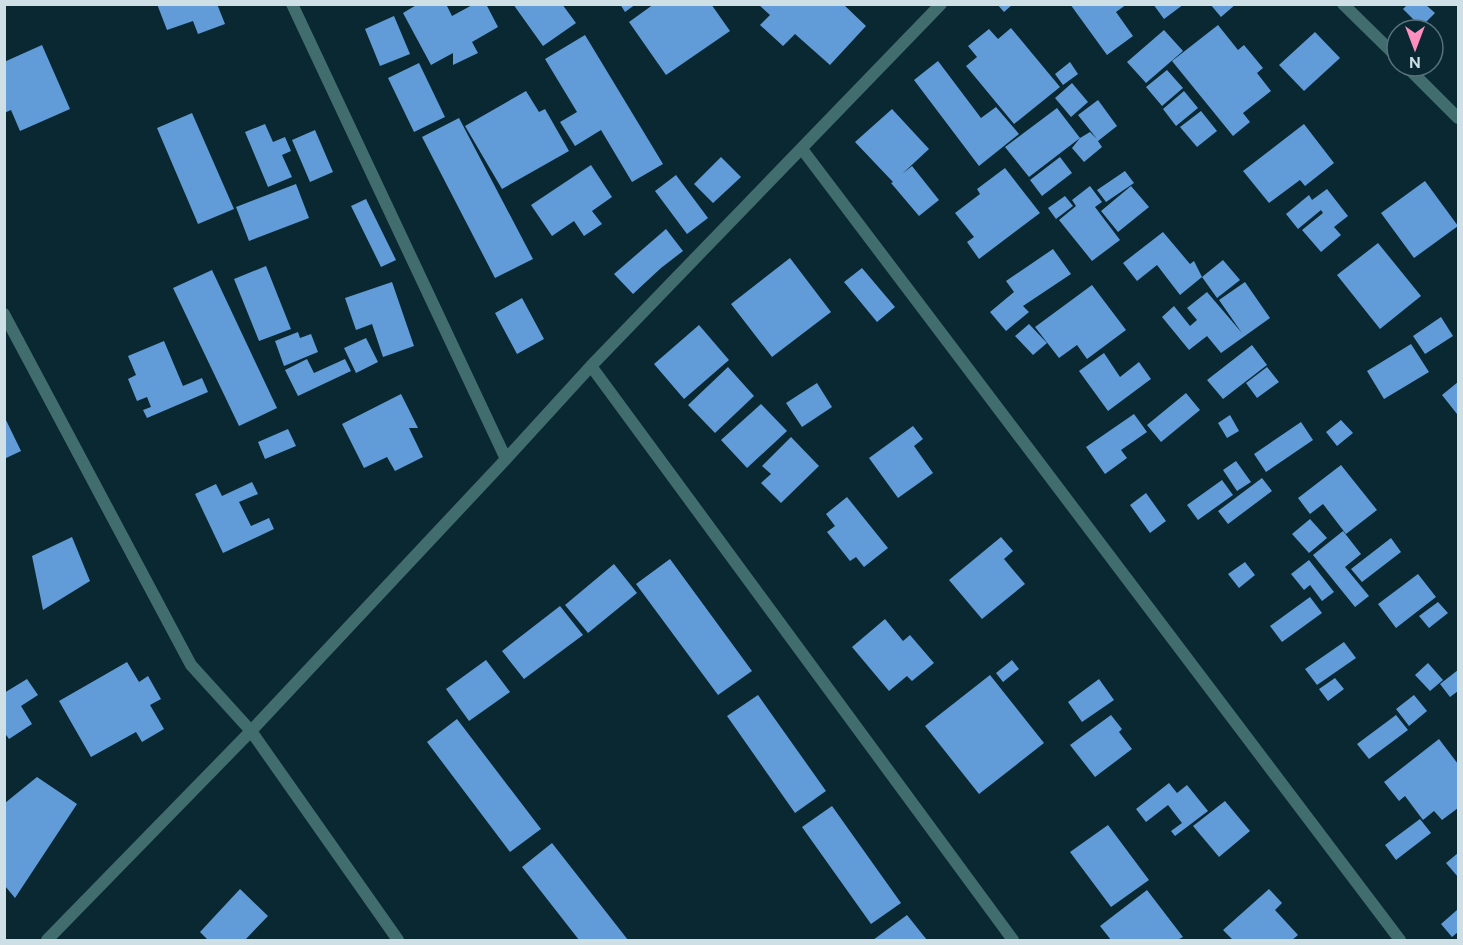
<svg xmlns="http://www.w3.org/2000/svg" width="1463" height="945" font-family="'DM Sans',sans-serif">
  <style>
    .building { fill: #619cd8 }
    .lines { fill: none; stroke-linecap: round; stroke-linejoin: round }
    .minor { stroke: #416d6f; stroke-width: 12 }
  </style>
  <rect width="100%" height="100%" fill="#092832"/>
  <path class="building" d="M 157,4 L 217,4 L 225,24 L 198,34 L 193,21 L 167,30 Z
    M 418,4 L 446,4 L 452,16 L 474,4 L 486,4 L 498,27 L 472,42 L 478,53 L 453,65 L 453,53 L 431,65 L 403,13 Z
    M 513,4 L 562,4 L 576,23 L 543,46 Z
    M 620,4 L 636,4 L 625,12 Z
    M 654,4 L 711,4 L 730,31 L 666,75 L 629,22 Z
    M 758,4 L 843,4 L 866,26 L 830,65 L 795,34 L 783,46 L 760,25 L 770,15 Z
    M 997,4 L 1013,4 L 1004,12 Z
    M 1070,4 L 1127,4 L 1116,12 L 1133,36 L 1107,55 Z
    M 1153,4 L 1184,4 L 1164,19 Z
    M 1210,4 L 1236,4 L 1221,17 Z
    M 1407,5 L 1426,5 L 1435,13 L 1421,27 L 1403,9 Z
    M 394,16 L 410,54 L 380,66 L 365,29 Z
    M 1218,25 L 1238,50 L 1244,45 L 1263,68 L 1257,73 L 1271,91 L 1243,113 L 1250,122 L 1233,136 L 1172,61 Z
    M 1011,28 L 1060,87 L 1014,124 L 966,66 L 977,57 L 968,46 L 989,29 L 998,39 Z
    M 1164,30 L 1183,51 L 1146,83 L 1127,62 Z
    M 1315,32 L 1340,58 L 1304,91 L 1279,65 Z
    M 585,35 L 663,164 L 632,182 L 601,130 L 575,146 L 560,122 L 577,112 L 545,59 Z
    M 42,45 L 70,109 L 20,131 L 11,110 L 4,113 L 4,62 Z
    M 938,61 L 981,118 L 996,107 L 1019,134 L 979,166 L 914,80 Z
    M 1070,62 L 1078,74 L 1063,85 L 1055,74 Z
    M 419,63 L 445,117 L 414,132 L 388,78 Z
    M 1167,70 L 1183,88 L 1162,106 L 1146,87 Z
    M 1072,83 L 1088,102 L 1071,117 L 1055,98 Z
    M 526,91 L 539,112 L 545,109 L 569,151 L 502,189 L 465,126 Z
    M 1184,91 L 1198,108 L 1176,126 L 1163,109 Z
    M 1098,100 L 1117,126 L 1098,141 L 1102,147 L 1084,162 L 1072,148 L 1080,138 L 1029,177 L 1005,147 L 1057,108 L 1080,138 L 1090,132 L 1097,139 L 1078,115 Z
    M 892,109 L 929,149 L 902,174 L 912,166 L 939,200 L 919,216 L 891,183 L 893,182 L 855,142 Z
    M 1201,111 L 1217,131 L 1197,147 L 1180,127 Z
    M 192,113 L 234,209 L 198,224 L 157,128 Z
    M 459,118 L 533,259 L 495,278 L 422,137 Z
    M 265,124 L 273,142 L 285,137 L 291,151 L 282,155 L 292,177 L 268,187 L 245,132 Z
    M 1304,124 L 1334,163 L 1305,186 L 1300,180 L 1269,203 L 1243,171 Z
    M 315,130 L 333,172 L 310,182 L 292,140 Z
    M 721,157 L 741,177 L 713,203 L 694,184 Z
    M 1060,157 L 1072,173 L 1042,196 L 1030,180 Z
    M 591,165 L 612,197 L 592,211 L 602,224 L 584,236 L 574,221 L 552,236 L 531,205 Z
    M 1005,168 L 1040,213 L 979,259 L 967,242 L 974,237 L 955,213 L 980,194 L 977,189 Z
    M 1125,171 L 1134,183 L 1106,202 L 1097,190 Z
    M 676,175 L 708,218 L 687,234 L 655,191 Z
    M 1425,181 L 1458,226 L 1414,258 L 1381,213 Z
    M 296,184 L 309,218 L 249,241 L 236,207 Z
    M 1090,186 L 1102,202 L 1095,207 L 1120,240 L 1092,261 L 1059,220 L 1076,206 L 1072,200 Z
    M 1131,186 L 1149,207 L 1118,232 L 1101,211 Z
    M 1327,189 L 1348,216 L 1334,227 L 1341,235 L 1321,252 L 1302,230 L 1323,213 L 1321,210 L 1298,229 L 1286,214 L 1309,195 L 1312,200 Z
    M 1065,196 L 1073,206 L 1056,219 L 1048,208 Z
    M 366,199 L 396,260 L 381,267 L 351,206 Z
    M 666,229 L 683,251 L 661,268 L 633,294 L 614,274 Z
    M 1163,232 L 1190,264 L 1194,261 L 1202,277 L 1180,295 L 1157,265 L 1137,281 L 1123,263 Z
    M 1378,243 L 1421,296 L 1380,329 L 1337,275 Z
    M 1053,249 L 1071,274 L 1023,306 L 1029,312 L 1006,331 L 990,312 L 1014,292 L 1006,281 Z
    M 790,258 L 831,312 L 772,357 L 731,304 Z
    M 1223,260 L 1240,280 L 1217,298 L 1202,277 Z
    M 266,266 L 291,329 L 259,341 L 234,279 Z
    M 862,268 L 895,307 L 877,322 L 844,282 Z
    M 212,270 L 277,408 L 239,426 L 173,288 Z
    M 392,282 L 414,346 L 383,357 L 372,324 L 356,330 L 345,298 Z
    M 1245,282 L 1270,318 L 1221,353 L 1207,336 L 1189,350 L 1162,317 L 1174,306 L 1190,326 L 1197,320 L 1187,308 L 1207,292 L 1242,333 L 1219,300 Z
    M 1092,285 L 1126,330 L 1087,359 L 1077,345 L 1059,358 L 1035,327 Z
    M 522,298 L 544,339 L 517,354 L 495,313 Z
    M 1441,317 L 1453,336 L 1425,354 L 1413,336 Z
    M 1029,324 L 1047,343 L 1033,355 L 1015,336 Z
    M 699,325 L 729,360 L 684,399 L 654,364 Z
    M 298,332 L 300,338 L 311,334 L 318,352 L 284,366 L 275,341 Z
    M 366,338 L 378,362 L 356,373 L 344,348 Z
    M 164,341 L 183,386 L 202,378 L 208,392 L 147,418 L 143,410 L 151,407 L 147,397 L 137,401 L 128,379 L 136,375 L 128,356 Z
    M 1411,344 L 1429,372 L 1384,399 L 1367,371 Z
    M 1252,345 L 1267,365 L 1223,399 L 1207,380 Z
    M 1104,353 L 1120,377 L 1139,362 L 1151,379 L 1108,411 L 1079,371 Z
    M 307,359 L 314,373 L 345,359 L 351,371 L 298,396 L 285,370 Z
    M 728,367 L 754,396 L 715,433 L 688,405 Z
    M 1267,367 L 1279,382 L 1257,398 L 1246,383 Z
    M 1458,382 L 1458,412 L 1457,414 L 1442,395 Z
    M 817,383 L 832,407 L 802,427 L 786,403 Z
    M 1186,393 L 1200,410 L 1161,442 L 1147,425 Z
    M 401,394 L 418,428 L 409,428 L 423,457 L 395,471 L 387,457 L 364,468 L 342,424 Z
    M 761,404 L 787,431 L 747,468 L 721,440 Z
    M 1134,414 L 1147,432 L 1121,450 L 1127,458 L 1105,474 L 1086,447 Z
    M 1230,415 L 1239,431 L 1227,438 L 1218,423 Z
    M 4,416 L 21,451 L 4,459 Z
    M 1341,420 L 1353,433 L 1337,446 L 1326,432 Z
    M 1301,422 L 1313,440 L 1266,472 L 1254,454 Z
    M 913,426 L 923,439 L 914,446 L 933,473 L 898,498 L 869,458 Z
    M 288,429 L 296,446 L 265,459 L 258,442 Z
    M 791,437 L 819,466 L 781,503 L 761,483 L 771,474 L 762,466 Z
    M 1236,461 L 1251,482 L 1237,491 L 1223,470 Z
    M 1341,465 L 1377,510 L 1346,534 L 1323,504 L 1310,514 L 1298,498 Z
    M 1262,478 L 1272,491 L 1228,524 L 1218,511 Z
    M 1222,480 L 1233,495 L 1198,520 L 1187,505 Z
    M 252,482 L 258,494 L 239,502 L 251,526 L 269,518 L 274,529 L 223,553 L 195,494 L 216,484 L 222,496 Z
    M 1146,493 L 1166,521 L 1150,533 L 1130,505 Z
    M 847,497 L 888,548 L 864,567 L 856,557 L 850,561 L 827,532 L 835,526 L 826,514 Z
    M 1310,519 L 1327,538 L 1309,553 L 1292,534 Z
    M 1343,531 L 1361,554 L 1345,567 L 1369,596 L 1355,607 L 1313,555 Z
    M 72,537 L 90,581 L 43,610 L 32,556 Z
    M 1001,537 L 1013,551 L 1004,559 L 1025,584 L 982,619 L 949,580 Z
    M 1391,538 L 1401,552 L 1362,582 L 1351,569 Z
    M 670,559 L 752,671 L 718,695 L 636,584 Z
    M 1309,560 L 1334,592 L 1322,601 L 1310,585 L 1304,590 L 1291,574 Z
    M 1245,562 L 1255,575 L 1239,588 L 1228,574 Z
    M 614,564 L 637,593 L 588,633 L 565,605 Z
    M 1418,574 L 1436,597 L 1396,628 L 1378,604 Z
    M 1310,597 L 1322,613 L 1282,642 L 1270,626 Z
    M 1438,602 L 1448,613 L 1429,628 L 1419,616 Z
    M 560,606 L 583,635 L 524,679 L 502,651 Z
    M 885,619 L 903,641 L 910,635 L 934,663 L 912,681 L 907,676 L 889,691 L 852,647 Z
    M 1344,642 L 1356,658 L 1317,685 L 1305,669 Z
    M 486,660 L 510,692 L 469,721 L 446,689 Z
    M 1012,660 L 1019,669 L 1003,682 L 996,673 Z
    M 127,662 L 139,682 L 148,676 L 161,699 L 150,705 L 164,729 L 142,742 L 136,732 L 91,757 L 59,701 Z
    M 1428,663 L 1443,680 L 1430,691 L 1415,675 Z
    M 1458,670 L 1458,691 L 1450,697 L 1440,684 Z
    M 990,675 L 1044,743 L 979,794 L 925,726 Z
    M 1335,678 L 1344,689 L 1328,701 L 1319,689 Z
    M 27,679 L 38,695 L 21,706 L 32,724 L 9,739 L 4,732 L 4,693 Z
    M 1099,679 L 1114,700 L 1082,722 L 1068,702 Z
    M 758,695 L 826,791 L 795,813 L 727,716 Z
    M 1414,695 L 1427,711 L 1409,726 L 1396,709 Z
    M 1111,715 L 1122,729 L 1119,732 L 1132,749 L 1095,777 L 1070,745 Z
    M 1396,715 L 1408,730 L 1369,759 L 1357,744 Z
    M 457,719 L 541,829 L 510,852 L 427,742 Z
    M 1439,739 L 1458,764 L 1458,808 L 1442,820 L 1434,811 L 1423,820 L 1405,796 L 1399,801 L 1384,782 Z
    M 37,777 L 77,804 L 15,898 L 5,886 L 5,803 Z
    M 1169,783 L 1177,793 L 1187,785 L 1208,811 L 1175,836 L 1171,831 L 1182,823 L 1168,805 L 1146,822 L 1136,809 Z
    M 1225,801 L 1250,831 L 1219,857 L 1193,826 Z
    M 832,806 L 901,903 L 871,924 L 802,827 Z
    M 1420,819 L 1431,833 L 1396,860 L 1385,845 Z
    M 1108,825 L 1149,880 L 1111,907 L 1070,852 Z
    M 552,843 L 628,940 L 579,940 L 522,867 Z
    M 1458,853 L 1458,877 L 1446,863 Z
    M 240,889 L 268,916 L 245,940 L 208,940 L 200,932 Z
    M 1269,889 L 1282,903 L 1275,910 L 1298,935 L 1292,940 L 1233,940 L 1223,930 Z
    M 1147,890 L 1183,937 L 1177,940 L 1111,940 L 1100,926 Z
    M 1457,910 L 1458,912 L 1458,932 L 1452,937 L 1441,924 Z
    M 907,915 L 927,940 L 873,940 Z"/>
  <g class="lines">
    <path class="minor" d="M 292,4 L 506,459
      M 1343,4 L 1397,57
      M 1406,66 L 1458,118
      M 802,149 L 1400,940
      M 4,314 L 191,665 L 251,731 L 398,940
      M 591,366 L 1013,940
      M 47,940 L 251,731 L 506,459 L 591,366 L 941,4"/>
  </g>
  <rect width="1463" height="945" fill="none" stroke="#cedfe6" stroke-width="12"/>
  <g transform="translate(1415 48) rotate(180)"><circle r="28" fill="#092832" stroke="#58717a" stroke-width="1.5"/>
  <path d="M0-4.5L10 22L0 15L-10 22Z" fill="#fd8ebe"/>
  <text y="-9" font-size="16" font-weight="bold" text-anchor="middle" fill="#cedfe6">N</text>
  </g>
</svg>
